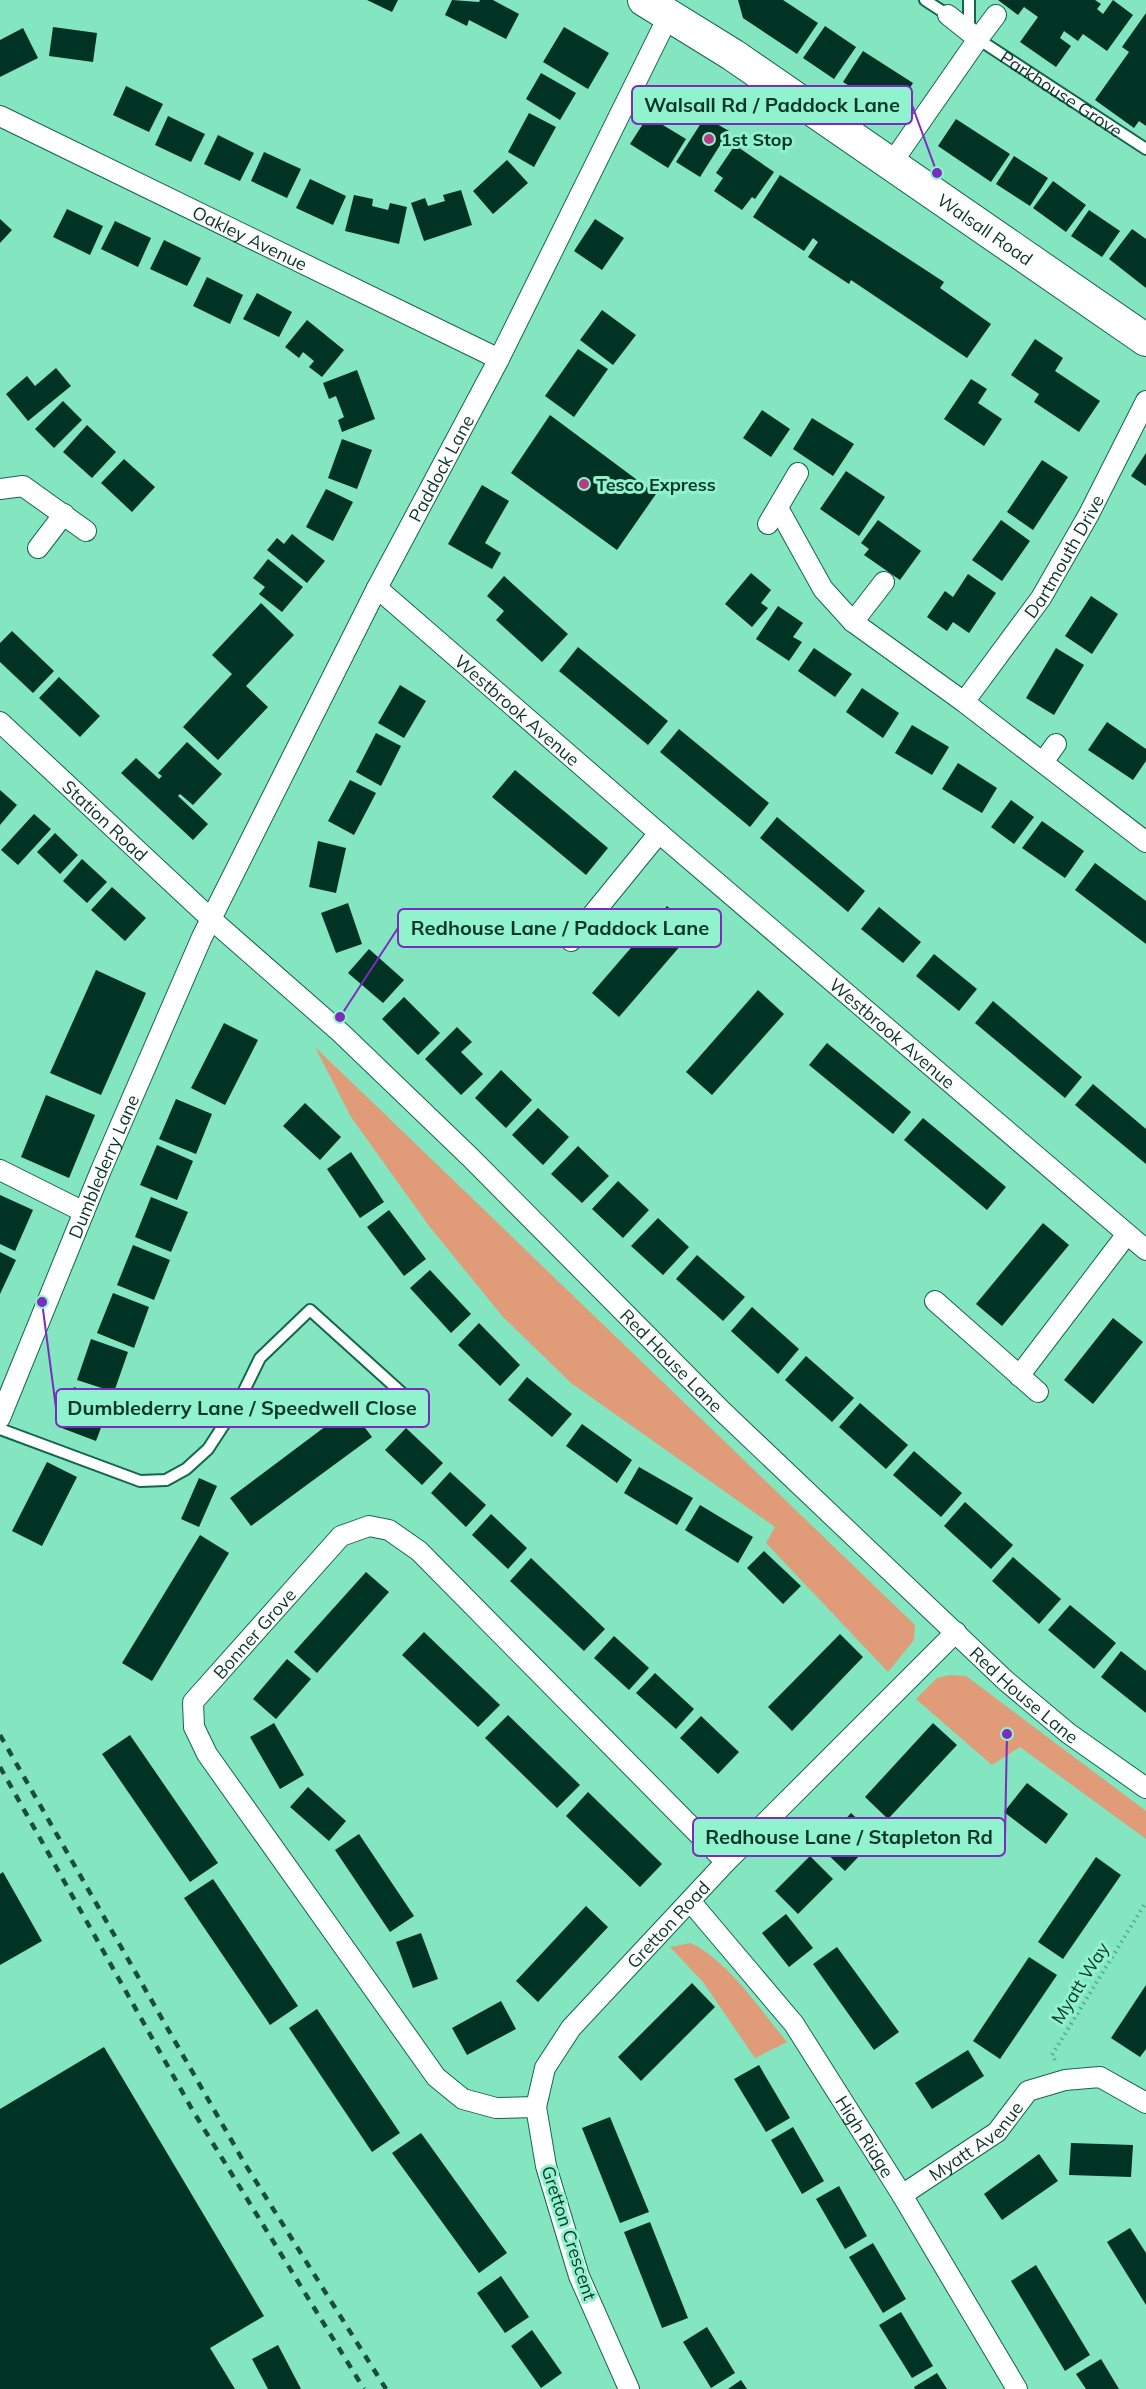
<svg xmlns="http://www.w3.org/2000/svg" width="1146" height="2389" font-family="Mulish,sans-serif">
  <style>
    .green { fill: #e09c79 }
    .building { fill: #003324 }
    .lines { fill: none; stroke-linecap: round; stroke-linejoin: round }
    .service-casing { stroke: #14664e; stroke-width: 14 }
    .minor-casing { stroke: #14664e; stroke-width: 22 }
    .primary-casing { stroke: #14664e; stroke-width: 34 }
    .path { stroke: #59a78b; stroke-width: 4; stroke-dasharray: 1.5 4.5; stroke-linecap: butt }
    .service { stroke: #fff; stroke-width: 10 }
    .minor { stroke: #fff; stroke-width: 20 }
    .primary { stroke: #fff; stroke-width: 32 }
    .rail { stroke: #1b4d3d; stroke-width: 4.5; stroke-dasharray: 8 8; stroke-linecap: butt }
    .poi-dot { fill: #b93985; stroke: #91f2ce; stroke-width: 2 }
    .labels { text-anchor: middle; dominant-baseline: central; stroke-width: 6; stroke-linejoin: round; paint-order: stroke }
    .street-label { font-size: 18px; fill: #0b3629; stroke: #91f2ce }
    .poi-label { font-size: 18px; font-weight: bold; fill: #0b3629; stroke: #91f2ce; text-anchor: start }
    .leader { fill: none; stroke: #7b2cbf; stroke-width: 2 }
    .callout-dot { fill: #7b2cbf; stroke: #91f2ce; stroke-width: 2 }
    .callout { fill: #91f2ce; stroke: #7b2cbf; stroke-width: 2 }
    .callout-label { font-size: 20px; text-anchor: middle; font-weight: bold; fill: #0b3629 }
  </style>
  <rect width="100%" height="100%" fill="#84e5c1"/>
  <path class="green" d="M 315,1047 L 915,1625 L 914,1640 L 888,1672 L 766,1543 L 775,1527 L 571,1383 L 503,1317 L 429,1226 L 351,1117 Z
    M 950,1675 L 966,1676 L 1146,1811 L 1146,1839 L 1020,1747 L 992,1765 L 916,1699 L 937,1678 Z
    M 691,1943 C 731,1964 758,2007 787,2042 L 755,2058 L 703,1982 L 670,1947 Z"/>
  <path class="building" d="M 367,0 L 398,0 L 392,12 Z
    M 452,0 L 479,2 L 480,0 L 493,0 L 519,14 L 506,39 L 469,20 L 467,26 L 445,15 Z
    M 738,0 L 783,0 L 818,23 L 797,54 L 743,18 Z
    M 998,0 L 1095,0 L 1101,4 L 1097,9 L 1103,14 L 1113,0 L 1133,15 L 1107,51 L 1083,34 L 1078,41 L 1064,31 L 1060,38 L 1071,46 L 1056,67 L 1020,42 L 1038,17 L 1024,7 L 1018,15 Z
    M 1146,13 L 1146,126 L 1139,121 L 1134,128 L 1095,100 L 1129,52 L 1122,47 Z
    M 825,26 L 856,47 L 834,79 L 803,58 Z
    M 53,27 L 97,33 L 93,62 L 49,56 Z
    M 564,27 L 609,53 L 588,89 L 543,62 Z
    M 23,28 L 38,58 L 0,77 L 0,40 Z
    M 863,51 L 913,83 L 893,114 L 843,82 Z
    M 541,73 L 576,93 L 560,120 L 526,99 Z
    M 126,86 L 163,104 L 149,132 L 113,115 Z
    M 529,113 L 556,127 L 534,167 L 508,152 Z
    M 168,116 L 205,134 L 191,162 L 155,145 Z
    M 648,116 L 686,139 L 668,168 L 630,144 Z
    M 705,117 L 729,131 L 700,177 L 676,162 Z
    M 956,119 L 1010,154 L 991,182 L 938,146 Z
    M 218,135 L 254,153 L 240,181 L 204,164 Z
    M 735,145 L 774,172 L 755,199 L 752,197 L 742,210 L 714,191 L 723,178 L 716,173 Z
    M 264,152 L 301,169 L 287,198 L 251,181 Z
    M 1014,156 L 1048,178 L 1030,206 L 996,184 Z
    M 507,160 L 528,183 L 493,214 L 473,191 Z
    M 780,175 L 944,282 L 940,288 L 991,324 L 967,358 L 851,280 L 849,284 L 808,257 L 818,242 L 813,238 L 804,251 L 753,217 Z
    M 310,179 L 346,196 L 333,225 L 296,208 Z
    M 1053,181 L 1086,205 L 1066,232 L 1033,208 Z
    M 461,190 L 472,225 L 424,241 L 411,203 L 425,198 L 428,206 L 445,201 L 443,195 Z
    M 354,195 L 373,199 L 372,206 L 388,210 L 390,203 L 407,207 L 399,244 L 345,231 Z
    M 67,209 L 103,226 L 90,255 L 53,237 Z
    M 1089,210 L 1120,231 L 1102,257 L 1071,236 Z
    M 0,219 L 12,230 L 0,243 Z
    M 595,219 L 624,238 L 602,270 L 574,251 Z
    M 115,221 L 151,238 L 138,267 L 101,249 Z
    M 1132,229 L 1146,239 L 1146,288 L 1109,259 Z
    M 164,240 L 201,258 L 187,286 L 150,269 Z
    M 207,277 L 243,295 L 230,324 L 193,306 Z
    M 257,293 L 292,312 L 279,337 L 243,319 Z
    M 602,310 L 636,335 L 613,365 L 580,340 Z
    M 307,320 L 344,350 L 322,377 L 309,367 L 314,361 L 303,352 L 299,358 L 285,347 Z
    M 1035,339 L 1063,358 L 1055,371 L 1100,401 L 1079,432 L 1034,402 L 1039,394 L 1011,375 Z
    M 578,349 L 608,369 L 574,417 L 545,396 Z
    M 56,368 L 71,386 L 28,421 L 6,394 L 27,376 L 35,386 Z
    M 357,370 L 375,419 L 342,432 L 338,420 L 344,417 L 336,396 L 329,399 L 323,383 Z
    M 971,379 L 987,389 L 978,403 L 1002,419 L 984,446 L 944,419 Z
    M 63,401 L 82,420 L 54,448 L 35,429 Z
    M 762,410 L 790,429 L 771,457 L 743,438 Z
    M 550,415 L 656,494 L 617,550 L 511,473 Z
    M 812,418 L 854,444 L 833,476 L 793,449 Z
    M 87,425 L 116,452 L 92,478 L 63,452 Z
    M 342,439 L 372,450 L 357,489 L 328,478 Z
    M 1146,453 L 1146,486 L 1131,476 Z
    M 124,459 L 155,487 L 132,512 L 101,483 Z
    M 1042,460 L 1068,477 L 1033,530 L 1007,512 Z
    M 846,471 L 885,497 L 859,536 L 820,509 Z
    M 482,485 L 509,501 L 485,543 L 501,553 L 492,569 L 448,544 Z
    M 326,489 L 353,502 L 333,541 L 306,527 Z
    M 878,520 L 921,551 L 900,580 L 864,555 L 869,549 L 861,543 Z
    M 1001,520 L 1030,541 L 1002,581 L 972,560 Z
    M 292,534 L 325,561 L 307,583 L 267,550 L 277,538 L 284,544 Z
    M 268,559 L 303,587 L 282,612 L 259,594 L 265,587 L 253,578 Z
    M 751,573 L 771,590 L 761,603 L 768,608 L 752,627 L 725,604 Z
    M 968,574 L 996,593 L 969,633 L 953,622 L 947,631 L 927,617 L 945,591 L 953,597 Z
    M 504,576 L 568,634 L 542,662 L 496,620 L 504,611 L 487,596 Z
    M 1091,596 L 1118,614 L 1092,654 L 1065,636 Z
    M 261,603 L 294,635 L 246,686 L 268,707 L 218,760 L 183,727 L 232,674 L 212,655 Z
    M 778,606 L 803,623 L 793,637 L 802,642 L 789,661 L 756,639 Z
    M 12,631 L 54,671 L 33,693 L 0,662 L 0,643 Z
    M 578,647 L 668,721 L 648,745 L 559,671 Z
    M 814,648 L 852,674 L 835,697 L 798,671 Z
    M 1056,648 L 1084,665 L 1054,715 L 1026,698 Z
    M 59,677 L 100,716 L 80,737 L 39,698 Z
    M 400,685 L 426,701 L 404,738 L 378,723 Z
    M 862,688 L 899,713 L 883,738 L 846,712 Z
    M 1107,722 L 1146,749 L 1146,761 L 1133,780 L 1088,750 Z
    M 912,725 L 949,747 L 932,775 L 895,753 Z
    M 679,729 L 769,803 L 750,827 L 660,752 Z
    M 376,733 L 401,746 L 381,786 L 356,772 Z
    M 187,742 L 222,774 L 193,805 L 180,794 L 178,796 L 208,824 L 193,840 L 121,773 L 136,758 L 159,779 L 162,776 L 158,773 Z
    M 958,763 L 997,788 L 982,813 L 942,789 Z
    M 515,770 L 608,848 L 586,875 L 492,797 Z
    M 350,780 L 376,793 L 354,835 L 328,821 Z
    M 0,790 L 17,805 L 0,825 Z
    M 1011,800 L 1034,817 L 1014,844 L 991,827 Z
    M 34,814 L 51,829 L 18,865 L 1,850 Z
    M 777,817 L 865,891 L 848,912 L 760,838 Z
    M 1042,821 L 1084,851 L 1065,878 L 1022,848 Z
    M 55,833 L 78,855 L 60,874 L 37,852 Z
    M 318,841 L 346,848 L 336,893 L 309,887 Z
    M 82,859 L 107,882 L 87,903 L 63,881 Z
    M 1095,863 L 1146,901 L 1146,944 L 1075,890 Z
    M 112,887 L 146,918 L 125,941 L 91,910 Z
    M 348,903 L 362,944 L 336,953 L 321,913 Z
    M 667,906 L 694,930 L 619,1017 L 592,993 Z
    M 879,907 L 921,942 L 903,963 L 861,929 Z
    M 369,949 L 404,980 L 383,1003 L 348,973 Z
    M 934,954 L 977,989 L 959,1011 L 916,976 Z
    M 96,970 L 146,993 L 101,1095 L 50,1073 Z
    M 758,990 L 784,1014 L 712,1095 L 686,1072 Z
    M 404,997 L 440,1033 L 418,1055 L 382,1019 Z
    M 993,1001 L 1082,1077 L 1065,1098 L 975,1023 Z
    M 224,1023 L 258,1040 L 225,1105 L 191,1088 Z
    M 457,1027 L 472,1042 L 461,1052 L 483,1074 L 461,1095 L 425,1059 Z
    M 827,1043 L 911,1112 L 893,1134 L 809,1065 Z
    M 501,1070 L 532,1100 L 506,1128 L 475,1098 Z
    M 1093,1084 L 1146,1129 L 1146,1164 L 1075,1105 Z
    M 46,1095 L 95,1115 L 69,1178 L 21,1157 Z
    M 176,1099 L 212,1114 L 196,1154 L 159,1139 Z
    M 305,1103 L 341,1137 L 320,1160 L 283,1126 Z
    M 538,1108 L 569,1137 L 543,1165 L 512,1135 Z
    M 923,1118 L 1006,1187 L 987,1210 L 904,1140 Z
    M 157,1145 L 193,1161 L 177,1200 L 140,1185 Z
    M 578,1146 L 609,1176 L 582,1203 L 551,1174 Z
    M 351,1152 L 384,1202 L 360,1218 L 327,1169 Z
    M 618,1181 L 649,1210 L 623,1238 L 592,1209 Z
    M 0,1195 L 33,1210 L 15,1251 L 0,1244 Z
    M 151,1197 L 188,1212 L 171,1252 L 135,1237 Z
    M 389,1210 L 426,1259 L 404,1276 L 367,1227 Z
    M 658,1218 L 689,1247 L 663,1275 L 631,1246 Z
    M 1043,1223 L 1069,1245 L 1002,1326 L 976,1304 Z
    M 133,1245 L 170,1260 L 154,1300 L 117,1285 Z
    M 0,1252 L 16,1260 L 0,1294 Z
    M 697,1255 L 745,1297 L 723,1321 L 676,1279 Z
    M 430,1270 L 471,1314 L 451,1333 L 410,1288 Z
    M 113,1293 L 149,1307 L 134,1348 L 97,1333 Z
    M 752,1307 L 799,1349 L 778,1374 L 731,1331 Z
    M 1113,1318 L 1143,1342 L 1093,1404 L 1064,1380 Z
    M 479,1323 L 520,1365 L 500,1386 L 458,1345 Z
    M 91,1339 L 128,1352 L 114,1392 L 77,1380 Z
    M 806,1356 L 854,1398 L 832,1422 L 785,1380 Z
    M 527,1377 L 572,1414 L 552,1437 L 508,1400 Z
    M 74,1387 L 111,1401 L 96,1441 L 59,1427 Z
    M 860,1403 L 908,1445 L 886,1469 L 839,1427 Z
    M 350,1408 L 372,1437 L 251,1526 L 230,1498 Z
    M 582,1424 L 632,1460 L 617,1483 L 566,1446 Z
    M 406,1428 L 443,1463 L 422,1485 L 385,1450 Z
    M 914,1451 L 962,1493 L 941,1517 L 893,1475 Z
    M 47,1462 L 77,1477 L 42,1546 L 12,1531 Z
    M 639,1467 L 693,1498 L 677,1525 L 624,1493 Z
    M 450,1472 L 486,1505 L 466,1527 L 431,1493 Z
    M 199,1478 L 217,1486 L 199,1527 L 181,1519 Z
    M 965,1502 L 1013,1545 L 991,1569 L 944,1526 Z
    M 700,1505 L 753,1537 L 738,1563 L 685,1530 Z
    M 491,1514 L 527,1548 L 508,1569 L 472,1535 Z
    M 200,1535 L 229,1553 L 152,1681 L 122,1663 Z
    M 764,1551 L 801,1586 L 783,1604 L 747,1568 Z
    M 1013,1557 L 1061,1599 L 1039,1624 L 992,1581 Z
    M 531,1558 L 605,1629 L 584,1651 L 510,1581 Z
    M 366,1572 L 389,1592 L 317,1673 L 294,1652 Z
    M 1070,1605 L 1116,1643 L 1094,1669 L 1048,1630 Z
    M 424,1632 L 500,1705 L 478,1727 L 402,1655 Z
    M 840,1634 L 863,1657 L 792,1731 L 768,1707 Z
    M 614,1636 L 649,1668 L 629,1690 L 594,1658 Z
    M 1121,1651 L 1146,1671 L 1146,1713 L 1101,1677 Z
    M 287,1659 L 311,1679 L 276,1719 L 253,1699 Z
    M 655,1673 L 694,1709 L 676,1729 L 636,1693 Z
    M 508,1715 L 580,1785 L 557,1808 L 485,1738 Z
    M 701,1716 L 739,1752 L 718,1774 L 680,1738 Z
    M 274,1723 L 304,1775 L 280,1789 L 250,1737 Z
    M 933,1723 L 957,1745 L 888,1819 L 865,1797 Z
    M 130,1735 L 218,1863 L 190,1882 L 102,1754 Z
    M 1027,1783 L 1068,1814 L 1046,1844 L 1004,1812 Z
    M 308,1787 L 346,1821 L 329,1841 L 290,1807 Z
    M 588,1792 L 662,1864 L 640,1887 L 566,1816 Z
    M 851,1813 L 877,1837 L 845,1871 L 820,1847 Z
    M 359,1834 L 414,1916 L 390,1932 L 335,1850 Z
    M 810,1856 L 833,1879 L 798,1914 L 775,1891 Z
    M 1096,1857 L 1121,1875 L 1063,1959 L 1038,1942 Z
    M 3,1872 L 42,1941 L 0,1965 L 0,1874 Z
    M 213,1879 L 298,2006 L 270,2025 L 184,1898 Z
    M 586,1906 L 608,1927 L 538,2002 L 516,1981 Z
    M 786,1914 L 813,1948 L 789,1967 L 762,1933 Z
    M 421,1933 L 438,1979 L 413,1988 L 396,1942 Z
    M 837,1947 L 899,2032 L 874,2050 L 813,1964 Z
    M 1029,1957 L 1057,1975 L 1000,2059 L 973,2041 Z
    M 692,1983 L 715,2007 L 641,2081 L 618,2057 Z
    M 1146,1985 L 1146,2049 L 1140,2057 L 1111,2038 Z
    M 501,2001 L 516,2029 L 467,2055 L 452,2028 Z
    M 317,2009 L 400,2133 L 372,2152 L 289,2028 Z
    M 104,2047 L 264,2316 L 210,2348 L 235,2389 L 0,2389 L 0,2109 Z
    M 968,2050 L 984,2076 L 932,2109 L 915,2083 Z
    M 759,2065 L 790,2118 L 766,2132 L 734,2079 Z
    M 610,2117 L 649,2212 L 620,2223 L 582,2128 Z
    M 793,2127 L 824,2181 L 802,2194 L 771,2140 Z
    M 421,2133 L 507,2253 L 479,2273 L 392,2153 Z
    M 1071,2143 L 1133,2145 L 1131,2177 L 1069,2175 Z
    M 1039,2154 L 1058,2181 L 1002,2220 L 984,2194 Z
    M 839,2186 L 867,2236 L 845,2249 L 816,2199 Z
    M 650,2222 L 688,2318 L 662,2328 L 624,2232 Z
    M 1130,2228 L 1146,2253 L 1146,2305 L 1107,2242 Z
    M 873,2243 L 906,2299 L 883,2313 L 849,2257 Z
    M 1036,2265 L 1090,2355 L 1065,2371 L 1011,2281 Z
    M 501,2276 L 529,2317 L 505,2333 L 477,2293 Z
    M 901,2312 L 933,2366 L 912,2378 L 879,2325 Z
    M 707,2327 L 735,2373 L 711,2388 L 683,2342 Z
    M 532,2330 L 562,2373 L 541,2388 L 511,2346 Z
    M 278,2345 L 301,2389 L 268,2389 L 252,2359 Z
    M 1101,2359 L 1119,2389 L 1086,2389 L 1076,2374 Z
    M 937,2373 L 947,2389 L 915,2389 L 914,2387 Z
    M 741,2380 L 747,2389 L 728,2389 Z"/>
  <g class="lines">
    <g class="service-casing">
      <g id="service">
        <path d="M 925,0 L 948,15"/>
        <path d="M 969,33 L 969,0"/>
        <path id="s1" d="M 978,39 L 1146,149"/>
        <path d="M 0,1429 L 140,1481 L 166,1480 L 186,1469 L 208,1449 L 238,1403 L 260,1358 L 310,1310 L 403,1394"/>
      </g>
    </g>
    <g class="minor-casing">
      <g id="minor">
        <path d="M 978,39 L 996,15"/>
        <path id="s2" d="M 0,116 L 499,359"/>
        <path d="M 891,164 L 978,39 L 948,15"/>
        <path d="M 0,489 L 23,486 L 86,531"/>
        <path d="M 778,508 L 823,589 L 853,622 L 964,702 L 1146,842"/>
        <path d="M 768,524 L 798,473"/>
        <path d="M 38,548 L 64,514"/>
        <path id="s3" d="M 377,588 L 659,833 L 1146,1250"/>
        <path d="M 853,622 L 884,582"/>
        <path id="s4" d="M 964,702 L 1041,598 L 1089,514 L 1146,401"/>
        <path id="s5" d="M 0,722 L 211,919 L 341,1033 L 470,1157 L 722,1411 L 1006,1681 L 1068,1733 L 1146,1788"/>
        <path d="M 1043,762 L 1056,744"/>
        <path d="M 571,941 L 659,833"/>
        <path d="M 0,1170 L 84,1212"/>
        <path d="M 935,1301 L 1038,1392"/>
        <path d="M 1019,1376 L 1127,1234"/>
        <path id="s6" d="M 0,1418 L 101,1170 L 202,937 L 377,588 L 499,359 L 669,15"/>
        <path id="s7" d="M 690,1901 L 794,2024 L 902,2195 L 1017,2389"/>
        <path id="s8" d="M 536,2107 L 496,2108 L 463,2099 L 436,2077 L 207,1754 L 194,1727 L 193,1702 L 341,1536 L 369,1526 L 389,1530 L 419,1551 L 726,1862"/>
        <path id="s9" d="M 902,2195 L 997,2132 L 1028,2091 L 1065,2080 L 1100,2077 L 1146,2103"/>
        <path id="s10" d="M 629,2389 L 579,2276 L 546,2166 L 536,2107 L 545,2068 L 571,2028 L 726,1862 L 956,1632"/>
      </g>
    </g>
    <g class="primary-casing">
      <g id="primary">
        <path id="s11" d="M 644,0 L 733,55 L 1146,340"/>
      </g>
    </g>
    <path class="path" d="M 1055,2060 L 1052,2055 L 1146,1902"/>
    <use href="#service" class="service"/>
    <use href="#minor" class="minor"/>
    <use href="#primary" class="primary"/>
    <path class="rail" d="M 0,1735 L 245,2164 L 386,2389
      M 0,1767 L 193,2111 L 364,2389"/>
  </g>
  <g class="poi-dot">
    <circle cx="709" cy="139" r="6"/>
    <circle cx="584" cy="484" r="6"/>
  </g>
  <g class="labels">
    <g class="street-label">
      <text stroke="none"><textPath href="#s1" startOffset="100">Parkhouse Grove</textPath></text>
      <text stroke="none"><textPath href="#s11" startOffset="411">Walsall Road</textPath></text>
      <text stroke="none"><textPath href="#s2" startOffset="278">Oakley Avenue</textPath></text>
      <text stroke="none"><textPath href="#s6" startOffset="1048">Paddock Lane</textPath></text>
      <text stroke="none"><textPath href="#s4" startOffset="177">Dartmouth Drive</textPath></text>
      <text stroke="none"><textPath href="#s3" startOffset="186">Westbrook Avenue</textPath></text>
      <text stroke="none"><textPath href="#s5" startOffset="144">Station Road</textPath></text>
      <text stroke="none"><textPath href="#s3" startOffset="681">Westbrook Avenue</textPath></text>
      <text stroke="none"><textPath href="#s6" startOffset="272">Dumblederry Lane</textPath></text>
      <text stroke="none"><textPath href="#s5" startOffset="927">Red House Lane</textPath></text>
      <text stroke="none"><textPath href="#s8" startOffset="652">Bonner Grove</textPath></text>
      <text stroke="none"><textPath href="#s5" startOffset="1413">Red House Lane</textPath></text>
      <text stroke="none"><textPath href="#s10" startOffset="528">Gretton Road</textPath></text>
      <text transform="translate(1080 1983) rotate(-58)">Myatt Way</text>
      <text stroke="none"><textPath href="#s7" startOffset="294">High Ridge</textPath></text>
      <text stroke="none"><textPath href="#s9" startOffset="92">Myatt Avenue</textPath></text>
      <text transform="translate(569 2233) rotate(72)">Gretton Crescent</text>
    </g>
    <g class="poi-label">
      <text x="721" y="139">1st Stop</text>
      <text x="596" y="484">Tesco Express</text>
    </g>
  </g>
  <path class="leader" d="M937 173L912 105M340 1017L398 928M42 1302L56 1408M1007 1734L1005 1837"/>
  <g class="callout-dot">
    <circle cx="937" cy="173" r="6"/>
    <circle cx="340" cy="1017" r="6"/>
    <circle cx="42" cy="1302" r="6"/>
    <circle cx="1007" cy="1734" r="6"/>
  </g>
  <g class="callout">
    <rect x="632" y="86" width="280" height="38" rx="6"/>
    <rect x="398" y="909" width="323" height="38" rx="6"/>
    <rect x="56" y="1389" width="373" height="38" rx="6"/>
    <rect x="693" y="1818" width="312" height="38" rx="6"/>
  </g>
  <g class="callout-label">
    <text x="772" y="112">Walsall Rd / Paddock Lane</text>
    <text x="560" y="935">Redhouse Lane / Paddock Lane</text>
    <text x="242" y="1415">Dumblederry Lane / Speedwell Close</text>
    <text x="849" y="1844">Redhouse Lane / Stapleton Rd</text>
  </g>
</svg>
